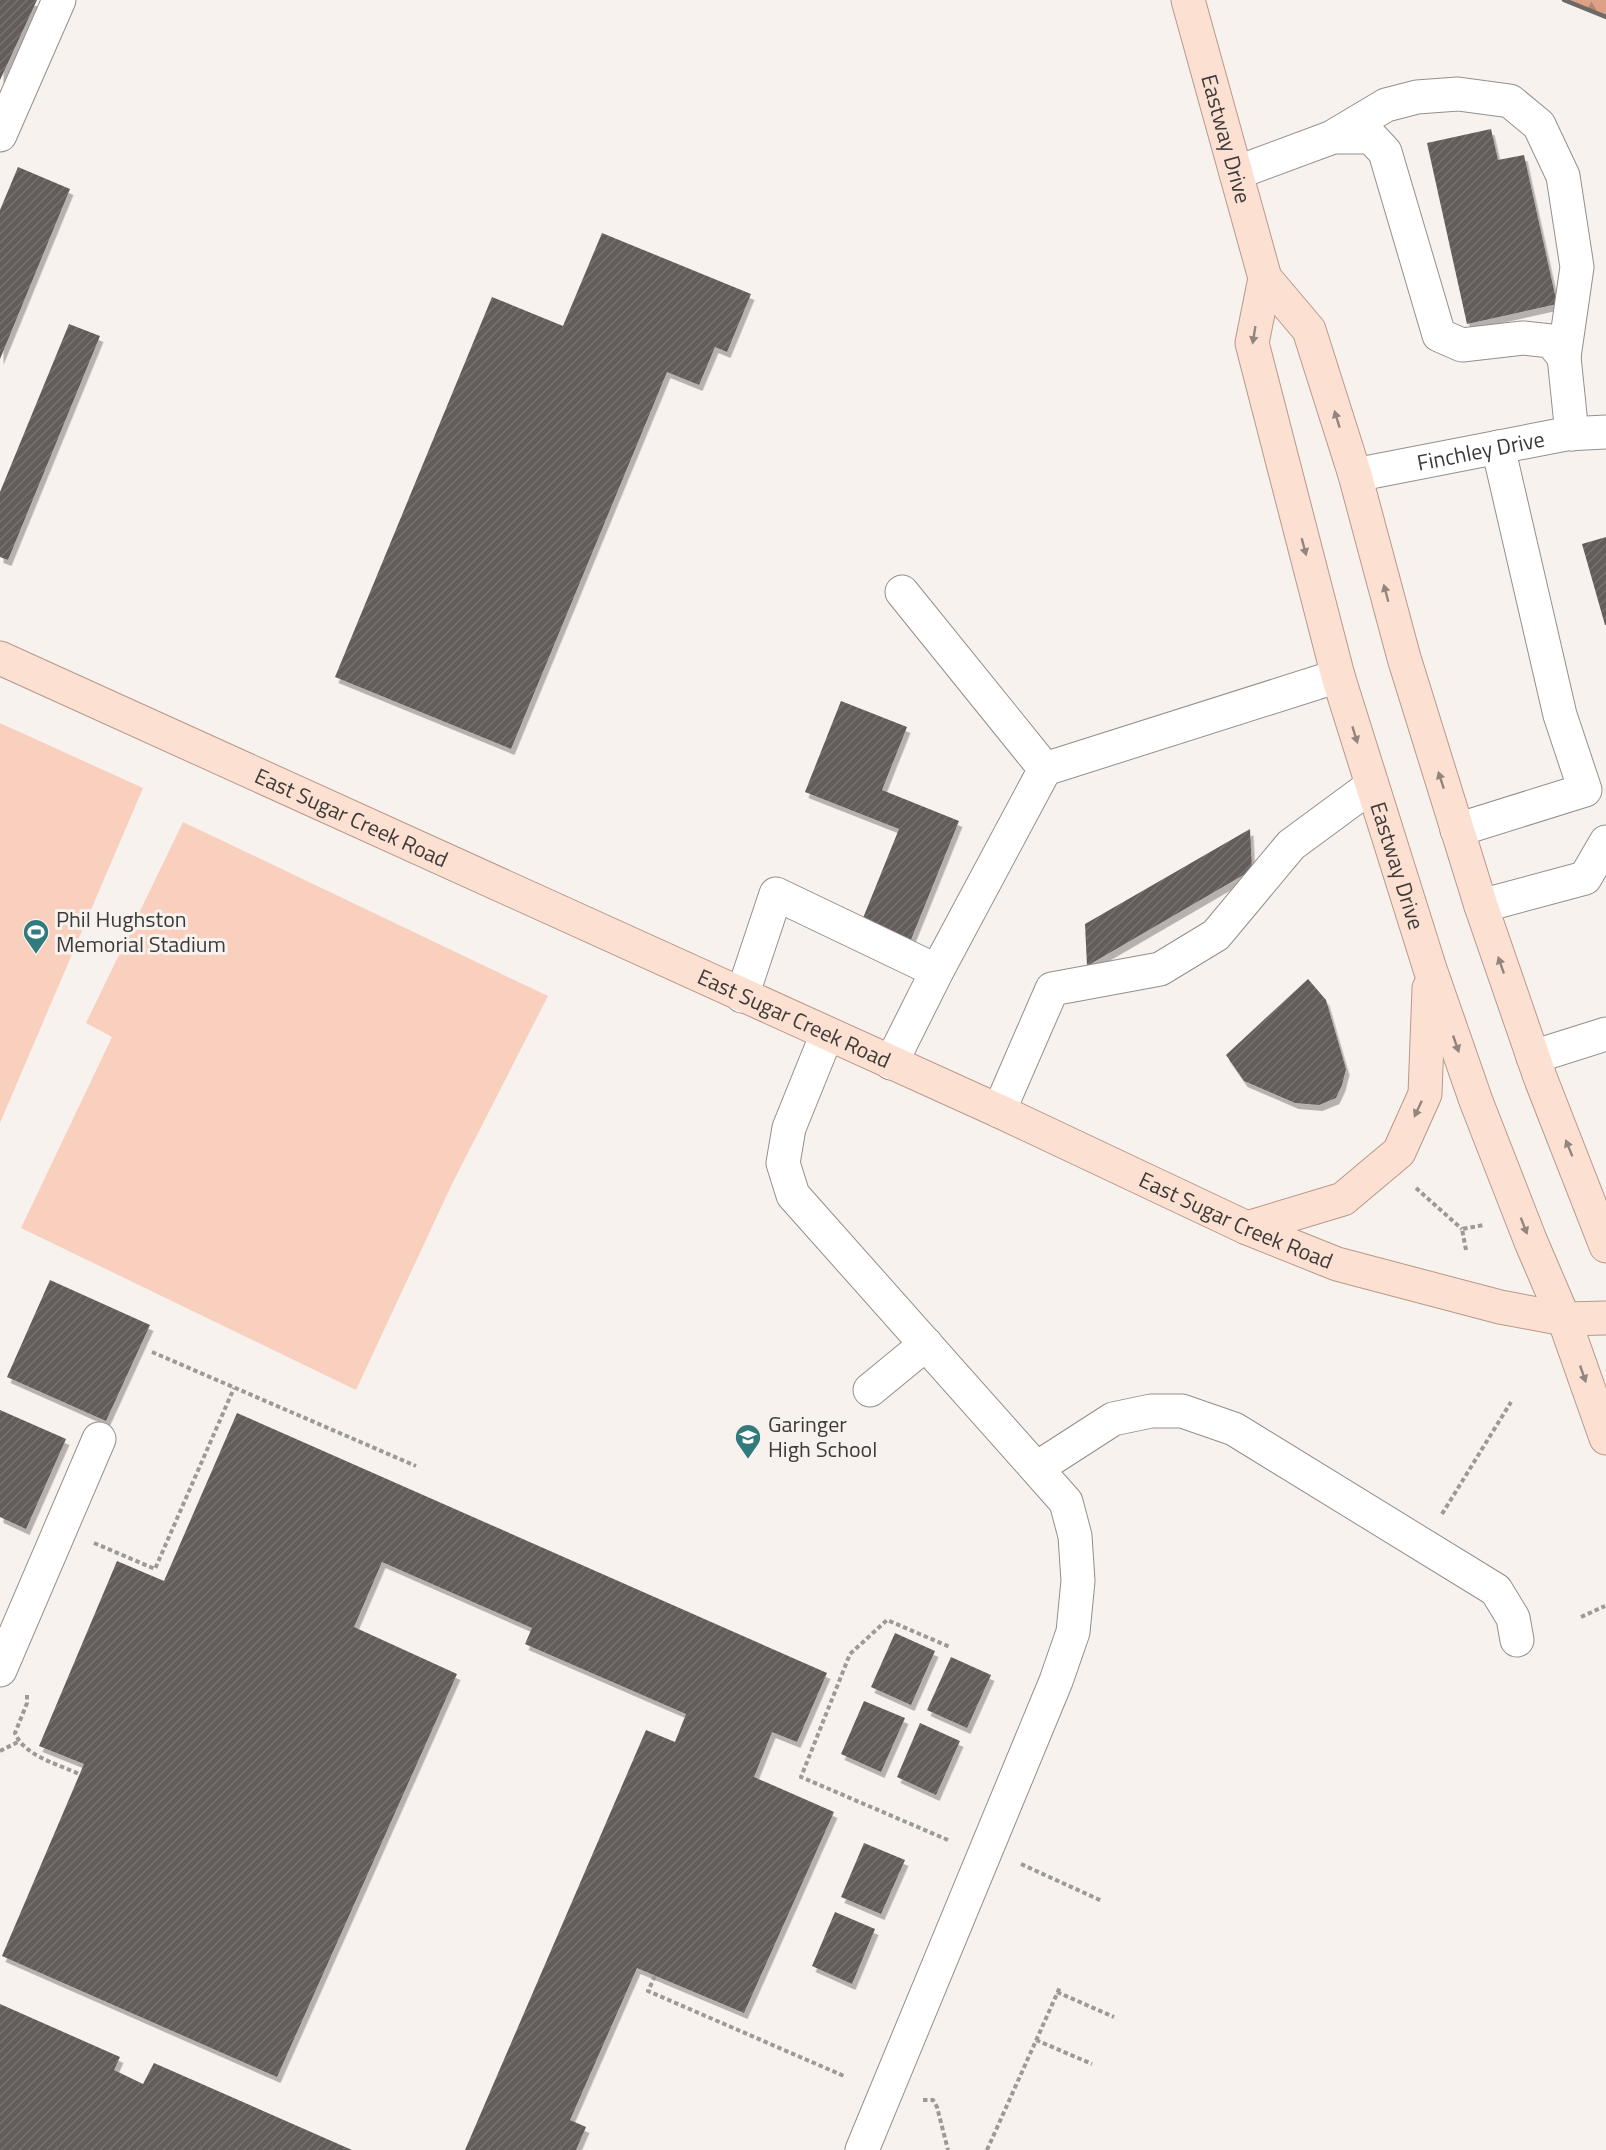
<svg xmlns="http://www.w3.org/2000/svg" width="1606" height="2150" font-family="'Titillium Web',sans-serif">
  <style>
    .forest { fill: url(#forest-firs) }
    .pitch { fill: #f8d0bd }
    .building { fill: url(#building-hatch); filter: url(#shadow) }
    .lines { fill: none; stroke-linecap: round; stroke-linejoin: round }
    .minor-casing { stroke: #958f8c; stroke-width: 35 }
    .major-casing { stroke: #b89989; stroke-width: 35 }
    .path { stroke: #9d9996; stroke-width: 4; stroke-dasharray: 4.5 3; stroke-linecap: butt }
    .minor { stroke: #fff; stroke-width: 33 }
    .major { stroke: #fce0d2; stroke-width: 33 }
    .rail { stroke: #6c6966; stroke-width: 4.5 }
    .oneway { fill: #93857e }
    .labels { text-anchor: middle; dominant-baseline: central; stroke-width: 6; stroke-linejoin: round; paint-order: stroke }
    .street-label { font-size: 22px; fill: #3d3b39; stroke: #f8f2ef }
    .poi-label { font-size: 22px; fill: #3d3b39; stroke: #f8f2ef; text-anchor: start }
  </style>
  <defs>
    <pattern id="forest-firs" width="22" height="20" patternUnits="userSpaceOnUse" patternTransform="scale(1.5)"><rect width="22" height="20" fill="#dda286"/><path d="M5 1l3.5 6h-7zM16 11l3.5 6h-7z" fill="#b4856f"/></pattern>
    <pattern id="building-hatch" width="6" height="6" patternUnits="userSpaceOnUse" patternTransform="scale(1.5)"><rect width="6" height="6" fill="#625c5a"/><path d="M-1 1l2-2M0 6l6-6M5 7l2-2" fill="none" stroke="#76716f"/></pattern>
    <filter id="shadow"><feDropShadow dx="3.5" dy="6" stdDeviation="0" flood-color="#0004"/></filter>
  </defs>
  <rect width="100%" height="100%" fill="#f8f2ef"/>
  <path class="forest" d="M 1569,0 L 1606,0 L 1606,15 Z"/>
  <path class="pitch" d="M 0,723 L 143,788 L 0,1123 Z
    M 183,822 L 548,996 L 453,1182 L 356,1390 L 21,1228 L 112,1037 L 86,1023 Z"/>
  <path class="building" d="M 0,0 L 37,0 L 0,80 Z
    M 1491,129 L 1498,160 L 1524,155 L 1557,304 L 1467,324 L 1427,143 Z
    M 18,167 L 70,189 L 0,359 L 0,210 Z
    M 602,233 L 751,294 L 727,352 L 715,347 L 699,385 L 667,372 L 511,749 L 335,677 L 492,297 L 563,326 Z
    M 69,324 L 100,336 L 8,560 L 0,557 L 0,492 Z
    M 1606,537 L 1606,625 L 1605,625 L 1582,544 Z
    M 841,701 L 907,727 L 882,790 L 959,821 L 910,942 L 861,923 L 899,829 L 805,792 Z
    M 1250,829 L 1252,870 L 1087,966 L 1085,924 Z
    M 1308,979 L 1326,1000 L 1346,1069 L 1342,1085 L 1336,1098 L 1319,1105 L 1295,1103 L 1244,1081 L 1226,1055 Z
    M 50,1280 L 150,1325 L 106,1421 L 7,1377 Z
    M 0,1410 L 66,1439 L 26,1529 L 0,1517 Z
    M 237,1413 L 827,1673 L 797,1742 L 772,1732 L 754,1777 L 834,1812 L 744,2013 L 637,1968 L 570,2120 L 586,2127 L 576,2150 L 465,2150 L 646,1730 L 675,1742 L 686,1714 L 525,1644 L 532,1628 L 382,1562 L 354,1627 L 457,1674 L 277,2077 L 2,1956 L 84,1764 L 39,1746 L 117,1561 L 164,1581 Z
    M 895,1633 L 935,1651 L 911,1705 L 871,1687 Z
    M 951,1657 L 991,1675 L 967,1728 L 927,1710 Z
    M 864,1701 L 905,1718 L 881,1772 L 841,1754 Z
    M 920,1723 L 960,1741 L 936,1795 L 897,1777 Z
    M 864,1843 L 905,1860 L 881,1914 L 841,1897 Z
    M 835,1912 L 875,1929 L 852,1984 L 812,1966 Z
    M 0,2004 L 120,2057 L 114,2070 L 143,2084 L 154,2063 L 352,2150 L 0,2150 Z"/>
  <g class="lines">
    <g class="minor-casing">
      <g id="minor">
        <path d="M 0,135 L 59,0"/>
        <path d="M 1334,136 L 1386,105 L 1417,97 L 1458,94 L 1510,101 L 1539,125 L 1563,176 L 1577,267 L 1564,357"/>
        <path d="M 1236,173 L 1333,137 L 1371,137 L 1385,152 L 1439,335 L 1462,345 L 1523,338 L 1551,341 L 1564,357 L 1572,434"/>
        <path id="s1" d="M 1355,475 L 1566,434 L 1606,432"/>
        <path d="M 902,592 L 1045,769"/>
        <path d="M 1457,830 L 1585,790 L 1560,715 L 1498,447"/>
        <path d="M 1481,906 L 1585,878 L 1606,842"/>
        <path d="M 742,996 L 776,894 L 937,971"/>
        <path d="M 827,1034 L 789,1128 L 783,1163 L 793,1195 L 1066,1502 L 1075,1536 L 1078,1581 L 1073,1632 L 1056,1681 L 862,2150"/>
        <path d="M 1533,1057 L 1606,1034"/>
        <path d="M 891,1063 L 937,971 L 1045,769 L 1338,676"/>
        <path d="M 999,1111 L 1052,989 L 1160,969 L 1216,935 L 1291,845 L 1371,786"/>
        <path d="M 870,1390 L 926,1344"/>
        <path d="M 1037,1468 L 1113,1419 L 1151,1411 L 1182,1411 L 1234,1429 L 1496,1590 L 1513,1618 L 1517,1640"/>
        <path d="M 0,1670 L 99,1439"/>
      </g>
    </g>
    <g class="major-casing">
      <g id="major">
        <path id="s2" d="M 1188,0 L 1265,278 L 1309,330 L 1355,475 L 1404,658 L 1481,906 L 1540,1077 L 1606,1246"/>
        <path id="s3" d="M 1265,278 L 1252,343 L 1338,676 L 1430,969 L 1476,1101 L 1531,1242 L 1564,1319 L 1606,1438"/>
        <path id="s4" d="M 0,658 L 999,1111 L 1247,1228 L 1337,1264 L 1500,1307 L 1564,1319 L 1606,1318"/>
        <path d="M 1247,1228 L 1343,1199 L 1399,1152 L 1425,1094 L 1429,988"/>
      </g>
    </g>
    <path class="path" d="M 1416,1188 L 1462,1229
      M 1466,1250 L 1462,1229 L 1484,1225
      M 152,1352 L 416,1466
      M 1442,1514 L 1511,1402
      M 94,1543 L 155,1569 L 234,1388
      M 1581,1617 L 1605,1606
      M 27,1695 L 27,1703 L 15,1733 C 24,1756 58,1764 79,1774
      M 0,1751 L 18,1742
      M 948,1840 L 801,1777 L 850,1654 L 887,1620 L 950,1647
      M 1021,1864 L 1102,1901
      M 655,1976 L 648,1991 L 844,2076
      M 1057,1992 L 1114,2017
      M 1036,2040 L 1092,2064
      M 923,2100 L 933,2100 L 937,2107 L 948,2150
      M 987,2150 L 1060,1987"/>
    <use href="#minor" class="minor"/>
    <use href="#major" class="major"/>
    <path class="rail" d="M 1564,0 L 1606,17"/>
  </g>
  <defs><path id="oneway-solid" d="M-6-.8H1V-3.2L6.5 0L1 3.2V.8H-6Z" transform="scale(1.5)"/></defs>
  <g class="oneway">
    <use href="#oneway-solid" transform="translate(1254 335) rotate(99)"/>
    <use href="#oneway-solid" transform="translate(1337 419) rotate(-107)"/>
    <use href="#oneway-solid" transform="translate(1304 547) rotate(75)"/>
    <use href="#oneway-solid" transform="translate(1386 593) rotate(-105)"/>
    <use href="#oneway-solid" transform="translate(1355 735) rotate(73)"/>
    <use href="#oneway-solid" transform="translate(1441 780) rotate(-108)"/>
    <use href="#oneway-solid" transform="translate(1501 965) rotate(-109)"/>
    <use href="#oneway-solid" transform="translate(1456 1044) rotate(71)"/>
    <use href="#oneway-solid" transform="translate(1418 1109) rotate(115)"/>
    <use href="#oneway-solid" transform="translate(1569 1148) rotate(-112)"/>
    <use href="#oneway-solid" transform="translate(1524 1226) rotate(69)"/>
    <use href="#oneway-solid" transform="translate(1583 1374) rotate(71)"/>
  </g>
  <defs>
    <g id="stadium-pin" transform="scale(1.35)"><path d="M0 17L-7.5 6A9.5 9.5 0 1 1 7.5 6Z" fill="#327b7c" stroke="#f8f2ef"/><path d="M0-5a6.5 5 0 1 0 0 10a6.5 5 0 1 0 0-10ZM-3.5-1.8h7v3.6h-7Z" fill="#fff"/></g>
    <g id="school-pin" transform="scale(1.35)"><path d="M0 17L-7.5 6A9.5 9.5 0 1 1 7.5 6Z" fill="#327b7c" stroke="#f8f2ef"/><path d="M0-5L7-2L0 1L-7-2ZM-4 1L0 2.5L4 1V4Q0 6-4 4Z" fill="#fff"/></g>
  </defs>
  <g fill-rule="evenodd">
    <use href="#stadium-pin" x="36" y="932"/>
    <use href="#school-pin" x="748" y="1437"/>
  </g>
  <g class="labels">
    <g class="street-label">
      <text stroke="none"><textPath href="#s2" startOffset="144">Eastway Drive</textPath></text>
      <text stroke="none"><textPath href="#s1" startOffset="128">Finchley Drive</textPath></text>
      <text stroke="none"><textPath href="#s4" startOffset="386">East Sugar Creek Road</textPath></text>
      <text stroke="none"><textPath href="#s3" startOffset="609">Eastway Drive</textPath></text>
      <text stroke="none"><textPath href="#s4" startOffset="872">East Sugar Creek Road</textPath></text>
      <text stroke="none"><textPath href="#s4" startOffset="1358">East Sugar Creek Road</textPath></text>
    </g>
    <g class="poi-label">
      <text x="56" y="919">Phil Hughston<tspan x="56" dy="25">Memorial Stadium</tspan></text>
      <text x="768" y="1424">Garinger<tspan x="768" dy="25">High School</tspan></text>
    </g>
  </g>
</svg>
